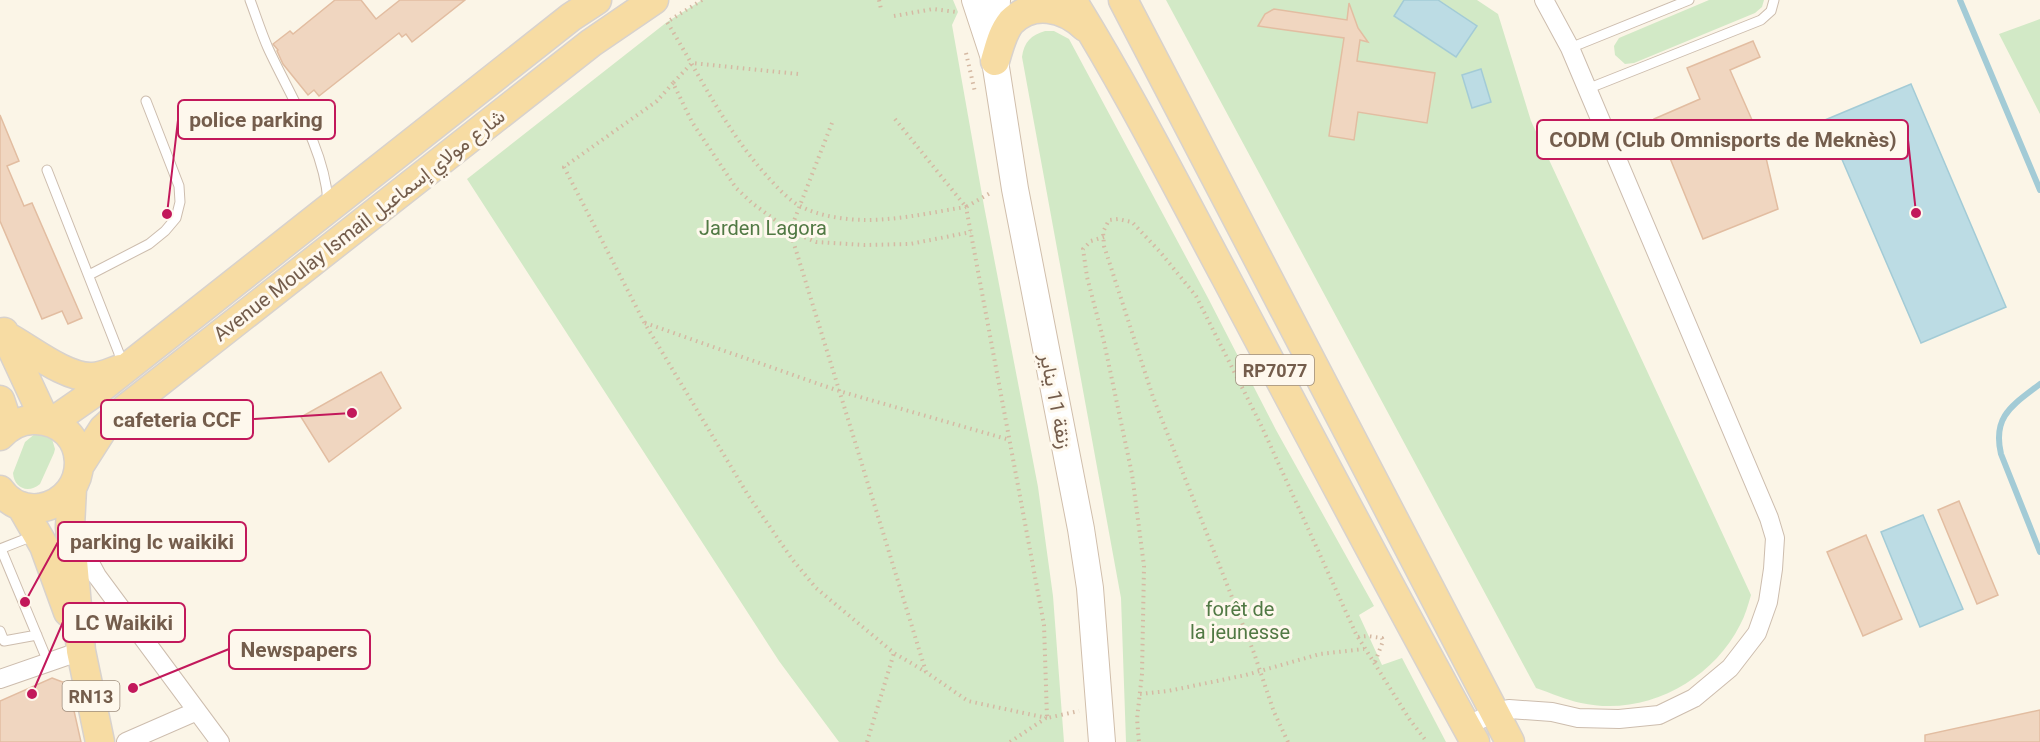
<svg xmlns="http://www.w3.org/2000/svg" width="2040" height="742" font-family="Roboto,Vazirmatn,sans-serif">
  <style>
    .green { fill: #d2e9c6 }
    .water { fill: #bcdce4; stroke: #a3cbd6; stroke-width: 1.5 }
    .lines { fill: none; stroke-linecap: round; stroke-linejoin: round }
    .stream { stroke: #a3cbd6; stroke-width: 6 }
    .building { fill: #f0d6c0; stroke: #e2bda1; stroke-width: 1.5 }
    .lane-casing { stroke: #cdbdae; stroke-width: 11 }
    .street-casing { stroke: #cdbdae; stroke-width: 20 }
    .secondary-casing { stroke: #d0beab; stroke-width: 28 }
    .primary-casing { stroke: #d8d2cd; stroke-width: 31 }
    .path { stroke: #d5b9a3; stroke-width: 4; stroke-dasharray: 1.5 4.5; stroke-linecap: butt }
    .lane { stroke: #fff; stroke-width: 9 }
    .street { stroke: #fff; stroke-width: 18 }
    .secondary { stroke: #fff; stroke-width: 26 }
    .primary { stroke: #f7dca3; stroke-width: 28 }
    .labels { text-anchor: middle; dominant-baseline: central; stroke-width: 6; stroke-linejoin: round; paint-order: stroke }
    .shield { fill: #fef8ed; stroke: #9d8c7c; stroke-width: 1.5 }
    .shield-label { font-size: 18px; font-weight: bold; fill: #745d4c }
    .street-label { font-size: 20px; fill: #745d4c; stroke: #fef8ed }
    .park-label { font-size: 20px; fill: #517944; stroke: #fef8ed }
    .leader { fill: none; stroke: #c2185b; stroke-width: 2 }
    .callout-dot { fill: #c2185b; stroke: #fef8ed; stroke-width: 2 }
    .callout { fill: #fef8ed; stroke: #c2185b; stroke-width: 2 }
    .callout-label { font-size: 21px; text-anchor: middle; font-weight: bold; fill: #745d4c }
  </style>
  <rect width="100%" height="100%" fill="#fbf5e7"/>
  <path class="green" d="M 702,0 L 953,0 L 958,12 L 952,25 L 984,206 L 1038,487 L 1053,596 L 1064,742 L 839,742 L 779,661 L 467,179 L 667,22 Z
    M 1166,0 L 1477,0 L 1498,14 L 1531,121 L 1751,595 C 1748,605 1745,616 1740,625 C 1711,682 1644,717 1581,703 C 1566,700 1551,693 1536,688 Z
    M 1709,0 L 1764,0 L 1762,7 L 1755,13 L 1634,63 L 1625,64 L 1615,55 L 1614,46 L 1619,38 Z
    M 2040,19 L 2040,114 L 1999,34 Z
    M 1045,31 L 1054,31 L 1069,39 L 1208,298 L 1276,430 L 1374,606 L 1359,615 L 1382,665 L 1402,658 L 1446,742 L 1126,742 L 1121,598 L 1022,57 C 1024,42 1031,35 1045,31 Z
    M 36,433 L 40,433 L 52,439 L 55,449 L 54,453 L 40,484 C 28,494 14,488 13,473 L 25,442 Z"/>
  <path class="water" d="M 1404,0 L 1438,0 L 1477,26 L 1456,57 L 1394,16 Z
    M 1481,69 L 1491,102 L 1472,108 L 1462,75 Z
    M 1911,84 L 2006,307 L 1921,343 L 1825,120 Z
    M 1923,515 L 1963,609 L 1920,627 L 1881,532 Z"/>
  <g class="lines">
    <path class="stream" d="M 1960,0 L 2040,190
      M 2040,384 C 2013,405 1992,416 2001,454 L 2040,552"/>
  </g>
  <path class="building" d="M 335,0 L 361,0 L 376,19 L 400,0 L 465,0 L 412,42 L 406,34 L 402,37 L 399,33 L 319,96 L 314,90 L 308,95 L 283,64 L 277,51 L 278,50 L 273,44 L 290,31 L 293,34 Z
    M 1349,3 L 1358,28 L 1368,42 L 1360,40 L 1357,61 L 1435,73 L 1427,123 L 1358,112 L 1354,140 L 1329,136 L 1344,38 L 1258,26 L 1265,14 L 1274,9 L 1347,20 Z
    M 1753,41 L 1760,57 L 1730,70 L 1763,145 L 1778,209 L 1703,239 L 1654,119 L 1700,99 L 1687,68 Z
    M 0,115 L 19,161 L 7,166 L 24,206 L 32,203 L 82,318 L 68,324 L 62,311 L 42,319 L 0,221 Z
    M 381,372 L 401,408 L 329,462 L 301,417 Z
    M 1959,501 L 1998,595 L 1977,604 L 1938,510 Z
    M 1866,535 L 1902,619 L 1863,636 L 1827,552 Z
    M 52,678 L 68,684 L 81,742 L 0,742 L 0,701 Z
    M 2040,710 L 2040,742 L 1925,742 L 1925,735 Z"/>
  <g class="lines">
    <g class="lane-casing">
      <path id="lane" d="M 250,0 C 256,16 261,32 268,48 C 290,96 324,147 328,201
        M 1570,48 L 1689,0
        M 1587,89 L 1761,20 L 1771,11 L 1774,0
        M 47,170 L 124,366
        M 89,275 L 149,244 L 165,231 L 176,218 L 180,202 L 179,186 L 146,101
        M 0,549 L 33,536
        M 1,549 L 48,662
        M 0,631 L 4,641 L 37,635"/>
    </g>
    <g class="street-casing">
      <path id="street" d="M 76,537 L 97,576 L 220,742
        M 0,679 L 81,651
        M 1466,726 L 1494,713 L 1509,709 L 1552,712 L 1578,718 L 1619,719 L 1659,715 L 1694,698 L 1730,668 L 1757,633 L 1768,602 L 1773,569 L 1775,538 L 1769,518 L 1570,48 L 1544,0
        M 126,742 L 197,711"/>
    </g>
    <g class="secondary-casing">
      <path id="secondary" d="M 975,0 L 995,61 L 1015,189 L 1081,529 L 1090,588 L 1102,742
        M 995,46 L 997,0"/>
    </g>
    <g class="primary-casing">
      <path id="primary" d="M 1072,0 C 1128,90 1176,185 1226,278 C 1308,433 1390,588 1475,742
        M 1123,0 L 1510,742
        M 995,61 C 999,48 1002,33 1011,22 C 1033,0 1064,7 1085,27
        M 4,332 L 45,420
        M 6,336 C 29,348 65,378 92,377 C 101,377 111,372 120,369
        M 0,400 L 9,427
        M 52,422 L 101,388 L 571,17 L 597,0
        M 0,436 C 9,426 22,419 36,420 C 91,422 94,498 40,508 C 24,510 9,503 0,490
        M 80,465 L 103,429 L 125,409 L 591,43 L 654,0
        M 72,488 L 70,527 L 81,651 L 100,742
        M 21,506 L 44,546 L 68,612"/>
    </g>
    <path class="path" d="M 702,0 L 667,22 C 699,74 725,129 766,175 C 776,186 787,199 800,206 C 818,216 846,220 866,220 C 900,220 933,212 966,207 L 1044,625 L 1047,718 L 1079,711
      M 879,0 L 881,9
      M 894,16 L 933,9 L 956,12
      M 966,53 L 975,92
      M 798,74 L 692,63 L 673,83 L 692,122 L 736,188 L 752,203 L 790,231 L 816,242 L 865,245 L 910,244 L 971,232
      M 673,83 L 657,101 L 564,167 L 644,322 L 748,495 L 792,559 L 816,588 L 894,653 L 926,672
      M 895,119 L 966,207 L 992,192
      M 832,123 L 790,231 L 926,672 L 968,701 L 1047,718
      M 1104,237 L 1091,241 L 1083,249 L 1087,277 L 1104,342 L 1132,474 L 1144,566 L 1142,674 L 1137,719 L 1139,742
      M 645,323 L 839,391 L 1010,440
      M 1358,637 L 1367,636 L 1382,638 L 1383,641 L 1375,662
      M 1140,694 L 1168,691 L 1246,675 L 1320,654 L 1364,649
      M 867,742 L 894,653
      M 1010,742 L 1046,718
      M 1288,742 L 1274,712 L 1254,653 L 1153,397 L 1104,246 L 1103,232 L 1109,220 L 1118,219 L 1132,222 L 1161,253 L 1196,296 L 1261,425 L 1356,634 L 1410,720 L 1427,742"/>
    <use href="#lane" class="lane"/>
    <use href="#street" class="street"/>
    <use href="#secondary" class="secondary"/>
    <use href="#primary" class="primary"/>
  </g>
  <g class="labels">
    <g class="shield">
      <rect x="1236" y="355" width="78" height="30" rx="4.5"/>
      <rect x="62.5" y="681" width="57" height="30" rx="4.5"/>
    </g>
    <g class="shield-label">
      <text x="1275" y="370">RP7077</text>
      <text x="91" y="696">RN13</text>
    </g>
    <g class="street-label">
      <text transform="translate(359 225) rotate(-38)">Avenue Moulay Ismail شارع مولاي إسماعيل</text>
      <text transform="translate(1056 401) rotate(79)">زنقة 11 يناير</text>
    </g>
    <g class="park-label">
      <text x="763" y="228">Jarden Lagora</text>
      <text x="1240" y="609">forêt de<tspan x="1240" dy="23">la jeunesse</tspan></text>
    </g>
  </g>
  <path class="leader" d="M167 214L178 120M1916 213L1908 140M352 413L253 419M25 602L58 542M32 694L63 622M133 688L229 649"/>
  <g class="callout-dot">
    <circle cx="167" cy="214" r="6"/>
    <circle cx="1916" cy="213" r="6"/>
    <circle cx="352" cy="413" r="6"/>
    <circle cx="25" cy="602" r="6"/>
    <circle cx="32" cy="694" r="6"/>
    <circle cx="133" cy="688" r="6"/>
  </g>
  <g class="callout">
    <rect x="178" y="100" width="157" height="39" rx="6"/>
    <rect x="1537" y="120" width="371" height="39" rx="6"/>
    <rect x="101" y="400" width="152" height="39" rx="6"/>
    <rect x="58" y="522" width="188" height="39" rx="6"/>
    <rect x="63" y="603" width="122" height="39" rx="6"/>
    <rect x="229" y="630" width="141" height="39" rx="6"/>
  </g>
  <g class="callout-label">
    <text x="256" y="127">police parking</text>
    <text x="1723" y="147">CODM (Club Omnisports de Meknès)</text>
    <text x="177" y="427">cafeteria CCF</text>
    <text x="152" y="549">parking lc waikiki</text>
    <text x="124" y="630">LC Waikiki</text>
    <text x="299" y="657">Newspapers</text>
  </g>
</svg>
